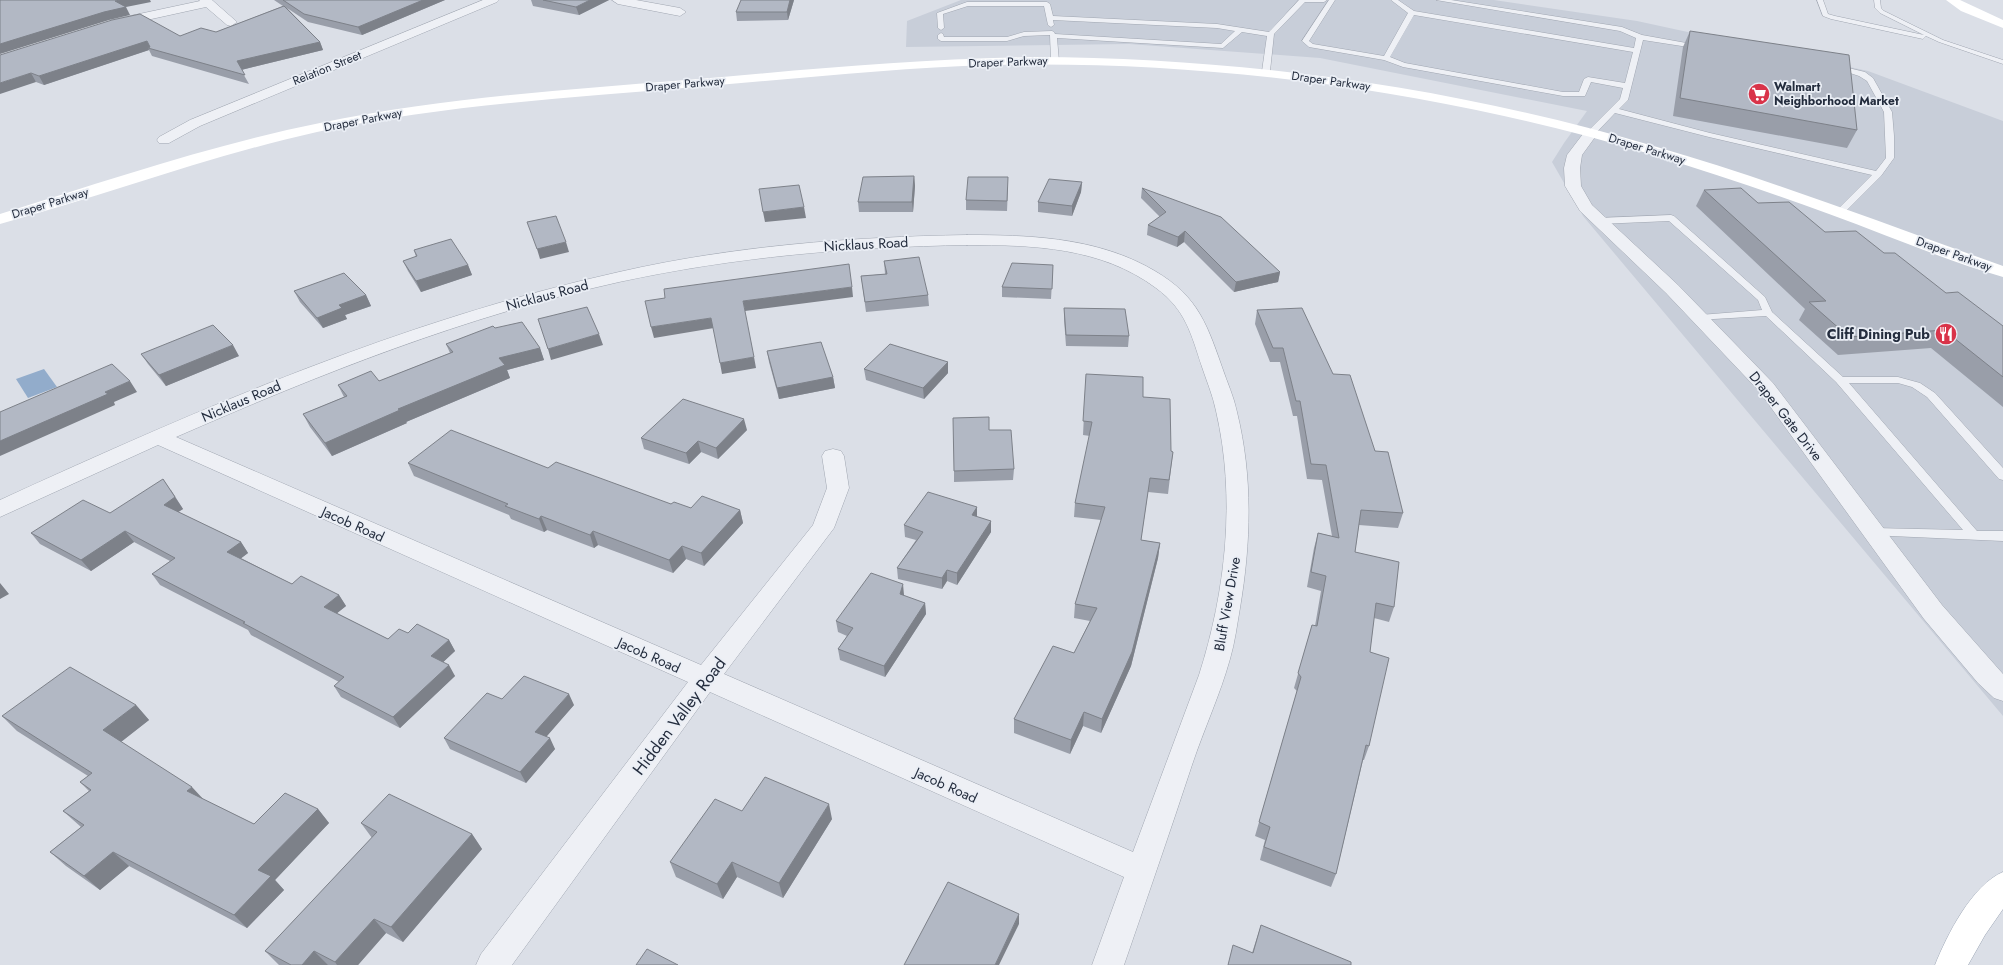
<svg xmlns="http://www.w3.org/2000/svg" width="2003" height="965" font-family="Jost,sans-serif">
  <style>
    .built { fill: #c8ced9 }
    .water { fill: #92accb }
    .lines { fill: none; stroke-linecap: round; stroke-linejoin: round }
    .service-casing { stroke: #a0a6b1; stroke-width: 1 }
    .minor-casing { stroke: #a0a6b1; stroke-width: 1 }
    .primary-casing { stroke: #99a3b3; stroke-width: 1 }
    .service { fill: #eef0f5; fill-rule: evenodd }
    .minor { fill: #eef0f5; fill-rule: evenodd }
    .secondary { fill: #fff; fill-rule: evenodd }
    .primary { fill: #fff; fill-rule: evenodd }
    .wall { fill: #999ea9 }
    .shaded-wall { fill: #7d8189 }
    .building { fill: #b2b8c4; stroke: #7d8189 }
    .labels { text-anchor: middle; dominant-baseline: central; stroke-width: 3.5; stroke-linejoin: round; paint-order: stroke }
    .far-street-label { font-size: 12px; fill: #242d3e; stroke: #eaeef5 }
    .far-poi-label { font-size: 12px; font-weight: bold; fill: #242d3e; stroke: #eaeef5; text-anchor: start }
    .street-label { font-size: 14px; fill: #242d3e; stroke: #eaeef5 }
    .poi-label { font-size: 14px; font-weight: bold; fill: #242d3e; stroke: #eaeef5; text-anchor: end }
    .near-street-label { font-size: 17px; fill: #242d3e; stroke: #eaeef5 }
  </style>
  <rect width="100%" height="100%" fill="#dbdfe7"/>
  <path class="built" d="M 961,0 L 1494,0 L 1637,21 L 1868,71 L 2003,121 L 2003,716 L 1583,216 L 1552,162 L 1564,143 L 1587,111 L 1320,58 L 1129,44 L 906,47 L 907,21 Z"/>
  <path class="water" d="M 44,369 L 57,387 L 28,398 L 16,379 Z"/>
  <g class="lines">
    <g class="service-casing">
      <path id="service" d="M 1299,0 L 1327,0 L 1324,2 L 1305,2 L 1274,34 L 1270,71 L 1266,73 L 1262,71 L 1267,36 L 1242,32 L 1223,48 L 1057,38 L 1059,61 L 1055,63 L 1051,61 L 1050,35 L 1024,36 L 1007,41 L 941,41 L 938,39 L 938,35 L 941,33 L 943,34 L 944,37 L 1007,37 L 1024,32 L 1052,31 L 1054,32 L 1055,34 L 1221,44 L 1235,31 L 1217,28 L 1053,20 L 1054,25 L 1051,27 L 1048,25 L 1044,6 L 968,6 L 943,14 L 944,28 L 941,30 L 938,28 L 937,13 L 967,2 L 1047,2 L 1050,4 L 1053,16 L 1217,24 L 1269,32 Z
        M 1329,0 L 1335,0 L 1309,41 L 1313,44 L 1384,56 L 1408,13 L 1391,0 L 1398,0 L 1414,11 L 1634,48 L 1636,38 L 1620,31 L 1436,0 L 1451,0 L 1622,27 L 1642,35 L 1703,46 L 1704,47 L 1701,49 L 1643,40 L 1628,100 L 1619,109 L 1710,133 L 1876,171 L 1886,158 L 1884,112 L 1867,81 L 1859,76 L 1832,67 L 1836,65 L 1865,72 L 1873,78 L 1892,112 L 1894,136 L 1894,158 L 1881,176 L 1842,215 L 1836,215 L 1836,211 L 1872,175 L 1709,137 L 1615,113 L 1594,135 L 1588,135 L 1588,131 L 1620,99 L 1623,88 L 1591,82 L 1585,96 L 1563,96 L 1403,67 L 1384,60 L 1309,47 L 1302,41 ZM 1414,15 L 1633,52 L 1625,83 L 1588,77 L 1584,79 L 1579,92 L 1563,92 L 1405,63 L 1390,57 Z
        M 1817,0 L 1823,0 L 1828,14 L 1835,16 L 1924,35 L 1880,13 L 1875,8 L 1874,0 L 1880,0 L 1881,8 L 1884,11 L 1943,40 L 2003,60 L 2003,64 L 1939,42 L 1926,36 L 1923,39 L 1831,19 L 1823,16 Z
        M 1671,215 L 1674,216 L 1765,297 L 1772,312 L 1843,377 L 1898,377 L 1920,383 L 1935,393 L 2003,468 L 2003,480 L 1999,479 L 1927,397 L 1912,387 L 1898,383 L 1849,383 L 1977,531 L 2003,531 L 2003,541 L 1869,535 L 1867,532 L 1869,529 L 1873,528 L 1963,530 L 1836,382 L 1766,316 L 1696,320 L 1695,318 L 1700,315 L 1762,310 L 1758,300 L 1669,221 L 1599,224 L 1595,221 L 1599,218 Z"/>
    </g>
    <g class="minor-casing">
      <path id="minor" d="M 199,0 L 212,0 L 237,22 L 231,26 L 227,25 L 206,7 L 115,27 L 109,23 L 111,20 L 200,1 Z
        M 483,0 L 499,0 L 497,2 L 200,126 L 169,143 L 159,143 L 157,140 L 159,137 L 190,120 Z
        M 612,0 L 636,0 L 680,8 L 686,12 L 680,16 L 618,4 Z
        M 1591,129 L 1596,130 L 1598,133 L 1582,155 L 1580,168 L 1581,186 L 1592,205 L 1678,285 L 1773,383 L 1942,605 L 2003,674 L 2003,701 L 1994,698 L 1978,683 L 1924,619 L 1759,391 L 1666,293 L 1580,211 L 1565,186 L 1564,168 L 1567,155 L 1586,130 Z
        M 967,235 C 1027,235 1091,237 1146,266 C 1195,292 1205,318 1222,367 C 1227,382 1234,397 1237,412 C 1253,477 1251,543 1240,608 C 1237,625 1235,642 1230,659 C 1220,695 1204,729 1192,765 C 1170,832 1147,898 1124,965 L 1092,965 L 1124,877 L 710,692 L 512,965 L 476,965 L 481,954 L 688,682 L 158,445 L 0,517 L 0,500 C 201,408 403,320 619,272 C 733,246 850,237 967,235 ZM 967,245 C 1033,245 1101,247 1156,288 C 1186,310 1191,334 1202,367 C 1207,382 1213,396 1216,411 C 1236,497 1226,591 1199,675 L 1133,852 L 724,674 L 834,528 L 849,488 L 844,456 L 841,451 L 833,449 L 825,451 L 822,456 L 827,488 L 813,525 L 701,665 L 176,437 C 320,374 466,316 619,282 C 734,257 850,247 967,245 Z"/>
    </g>
    <g class="primary-casing">
      <path id="primary" d="M 2003,872 L 2003,909 L 1985,935 L 1968,965 L 1935,965 C 1947,935 1972,885 2003,872 Z"/>
    </g>
    <use href="#service" class="service"/>
    <use href="#minor" class="minor"/>
    <path class="secondary" d="M 1946,0 L 1960,0 L 2003,20 L 2003,28 L 1961,11 Z
      M 1034,57 C 1245,58 1454,87 1657,147 C 1774,181 1888,225 2003,266 L 2003,277 C 1944,260 1887,235 1829,214 C 1722,175 1614,140 1504,116 C 1336,79 1164,61 992,65 C 893,68 794,79 695,87 C 568,98 441,105 317,132 C 209,156 106,195 0,224 L 0,214 C 106,181 211,145 320,123 C 441,98 564,90 686,80 C 802,70 918,59 1034,57 Z"/>
    <use href="#primary" class="primary"/>
  </g>
  <path class="wall" d="M 274,0 L 445,0 L 362,35 L 308,22 L 287,8 L 320,42 L 323,50 L 241,70 L 249,84 L 152,56 L 149,50 L 44,85 L 36,82 L 0,55 L 216,32 L 283,6 Z
    M 531,0 L 609,0 L 579,15 L 533,6 Z
    M 794,0 L 788,20 L 737,21 L 736,12 Z
    M 1690,31 L 1857,130 L 1847,148 L 1673,116 L 1683,47 Z
    M 914,176 L 915,186 L 913,212 L 859,212 L 858,202 Z
    M 1082,182 L 1081,192 L 1072,216 L 1038,212 L 1038,202 Z
    M 1008,187 L 1007,211 L 966,210 L 966,200 Z
    M 1142,188 L 1280,272 L 1278,282 L 1234,292 L 1184,242 L 1177,247 L 1147,235 L 1148,225 L 1160,217 L 1141,198 Z
    M 1704,190 L 1758,203 L 1825,232 L 1884,253 L 1946,293 L 2003,326 L 2003,407 L 1931,348 L 1838,355 L 1799,320 L 1805,309 L 1696,206 Z
    M 414,250 L 468,265 L 472,275 L 421,292 L 408,271 L 403,261 L 416,257 Z
    M 884,261 L 928,295 L 929,306 L 866,312 L 861,276 L 885,274 Z
    M 1053,265 L 1051,299 L 1002,297 L 1002,287 Z
    M 294,291 L 366,295 L 371,306 L 345,315 L 347,319 L 323,328 L 300,302 Z
    M 1064,308 L 1129,336 L 1128,347 L 1066,346 L 1064,319 Z
    M 1257,310 L 1333,374 L 1375,451 L 1403,513 L 1398,528 L 1359,525 L 1355,552 L 1394,607 L 1389,622 L 1374,618 L 1370,652 L 1369,746 L 1364,760 L 1363,760 L 1336,874 L 1331,887 L 1260,860 L 1265,840 L 1255,836 L 1297,691 L 1294,688 L 1312,625 L 1315,626 L 1321,591 L 1307,587 L 1314,548 L 1318,533 L 1332,536 L 1322,480 L 1307,479 L 1297,416 L 1293,416 L 1280,362 L 1270,362 L 1255,324 Z
    M 495,328 L 540,348 L 544,360 L 507,370 L 510,378 L 406,422 L 407,423 L 332,456 L 310,427 L 303,414 L 344,397 L 338,385 L 379,381 L 450,353 L 446,344 Z
    M 767,351 L 833,377 L 835,388 L 779,399 L 769,362 Z
    M 141,354 L 239,356 L 166,386 L 148,364 Z
    M 864,369 L 948,373 L 924,399 L 866,380 Z
    M 1086,374 L 1143,397 L 1171,451 L 1173,452 L 1168,494 L 1148,492 L 1141,540 L 1160,543 L 1158,558 L 1131,666 L 1101,733 L 1083,726 L 1070,754 L 1014,733 L 1014,719 L 1074,653 L 1090,621 L 1074,618 L 1075,604 L 1101,520 L 1074,517 L 1075,503 L 1090,436 L 1083,435 Z
    M 747,430 L 718,459 L 701,452 L 689,464 L 644,449 L 641,438 Z
    M 989,430 L 1014,469 L 1013,480 L 954,482 L 954,471 Z
    M 408,463 L 548,468 L 671,504 L 691,508 L 740,510 L 743,523 L 704,566 L 686,559 L 673,573 L 598,545 L 594,548 L 547,530 L 544,532 L 511,519 L 509,515 L 414,476 Z
    M 171,490 L 183,509 L 178,512 L 241,542 L 248,553 L 241,558 L 292,584 L 339,595 L 346,606 L 337,613 L 388,639 L 408,633 L 449,640 L 455,651 L 443,662 L 455,676 L 400,728 L 341,697 L 334,686 L 339,682 L 251,635 L 248,630 L 160,585 L 152,574 L 170,561 L 134,542 L 91,571 L 40,544 L 31,533 L 110,513 Z
    M 977,507 L 977,517 L 991,521 L 991,532 L 957,585 L 947,581 L 942,589 L 898,579 L 897,568 L 916,540 L 905,537 L 904,525 Z
    M 903,596 L 925,603 L 926,614 L 885,677 L 840,660 L 838,649 L 847,636 L 838,632 L 836,621 Z
    M 502,699 L 574,705 L 546,736 L 555,749 L 526,783 L 450,749 L 444,738 Z
    M 136,705 L 149,720 L 121,742 L 203,799 L 254,824 L 318,809 L 329,823 L 275,880 L 284,890 L 247,928 L 129,866 L 100,890 L 66,866 L 50,852 L 81,827 L 63,811 L 89,791 L 80,782 L 88,776 L 17,731 L 2,716 Z
    M 742,811 L 832,819 L 783,898 L 737,877 L 723,899 L 676,877 L 670,862 Z
    M 361,823 L 472,834 L 482,849 L 403,942 L 386,933 L 358,965 L 279,965 L 265,951 L 372,838 Z
    M 1261,925 L 1351,965 L 1252,953 Z"/>
  <path class="shaded-wall" d="M 120,0 L 150,0 L 151,2 L 126,7 L 130,15 L 109,20 L 0,54 L 0,44 L 115,1 Z
    M 423,0 L 445,0 L 362,35 L 358,27 Z
    M 590,0 L 609,0 L 579,15 L 576,7 Z
    M 790,0 L 794,0 L 788,20 L 787,12 Z
    M 147,41 L 151,48 L 148,48 L 149,50 L 44,85 L 39,76 Z
    M 320,42 L 323,50 L 241,70 L 237,61 Z
    M 31,73 L 36,82 L 0,94 L 0,83 Z
    M 914,176 L 915,186 L 913,212 L 912,202 Z
    M 1082,182 L 1081,192 L 1072,216 L 1072,206 Z
    M 804,207 L 806,218 L 765,222 L 763,212 Z
    M 1185,231 L 1184,242 L 1177,247 L 1178,237 Z
    M 566,242 L 569,252 L 540,259 L 537,249 Z
    M 468,265 L 472,275 L 421,292 L 416,281 Z
    M 1280,272 L 1278,282 L 1234,292 L 1236,282 Z
    M 852,287 L 853,297 L 745,311 L 743,301 Z
    M 366,295 L 371,306 L 345,315 L 347,319 L 323,328 L 317,318 L 339,305 Z
    M 711,318 L 714,328 L 654,338 L 651,327 Z
    M 599,334 L 603,345 L 551,360 L 548,349 Z
    M 233,345 L 239,356 L 166,386 L 159,375 Z
    M 540,348 L 544,360 L 507,370 L 510,378 L 406,422 L 407,423 L 332,456 L 325,443 L 398,409 L 499,358 Z
    M 754,357 L 756,368 L 722,374 L 720,363 Z
    M 948,362 L 948,373 L 924,399 L 923,388 Z
    M 833,377 L 835,388 L 779,399 L 777,388 Z
    M 130,381 L 137,392 L 114,402 L 115,405 L 0,456 L 0,441 L 105,392 Z
    M 744,419 L 747,430 L 718,459 L 716,448 Z
    M 698,441 L 701,452 L 689,464 L 686,453 Z
    M 163,479 L 183,509 L 172,516 L 164,505 Z
    M 977,507 L 977,519 L 972,515 Z
    M 740,510 L 743,523 L 704,566 L 701,553 Z
    M 541,516 L 547,530 L 544,532 L 539,519 Z
    M 991,521 L 991,532 L 957,585 L 957,573 Z
    M 125,531 L 134,542 L 91,571 L 81,560 Z
    M 593,531 L 598,545 L 594,548 L 590,535 Z
    M 241,542 L 248,553 L 235,563 L 227,552 Z
    M 1160,543 L 1158,558 L 1131,666 L 1101,733 L 1102,719 Z
    M 682,546 L 686,559 L 673,573 L 669,560 Z
    M 947,570 L 947,581 L 942,589 L 942,578 Z
    M 0,583 L 9,594 L 0,599 Z
    M 903,584 L 904,595 L 901,605 L 900,594 Z
    M 339,595 L 346,606 L 331,618 L 324,607 Z
    M 925,603 L 926,614 L 885,677 L 884,666 Z
    M 449,640 L 455,651 L 437,668 L 431,656 Z
    M 449,665 L 455,676 L 400,728 L 393,717 Z
    M 569,694 L 574,705 L 541,743 L 535,732 Z
    M 136,705 L 149,720 L 117,745 L 103,730 Z
    M 1084,712 L 1083,726 L 1070,754 L 1071,740 Z
    M 550,738 L 555,749 L 526,783 L 520,772 Z
    M 192,787 L 205,801 L 187,791 Z
    M 829,804 L 832,819 L 783,898 L 779,883 Z
    M 318,809 L 329,823 L 275,880 L 284,890 L 247,928 L 234,915 L 258,870 Z
    M 472,834 L 482,849 L 403,942 L 391,927 Z
    M 113,852 L 129,866 L 100,890 L 84,876 Z
    M 732,862 L 737,877 L 723,899 L 717,884 Z
    M 1019,914 L 1019,924 L 999,965 L 995,965 Z
    M 374,919 L 386,933 L 358,965 L 337,965 L 335,962 Z
    M 314,951 L 328,965 L 302,965 Z"/>
  <path class="building" d="M 0,0 L 120,0 L 115,1 L 126,7 L 104,12 L 0,44 Z
    M 283,0 L 423,0 L 358,27 L 304,14 Z
    M 543,0 L 590,0 L 576,7 Z
    M 741,0 L 790,0 L 787,12 L 736,12 Z
    M 284,6 L 320,42 L 237,61 L 245,75 L 148,48 L 150,47 L 147,41 L 39,76 L 31,73 L 0,83 L 0,55 L 112,20 L 140,14 L 180,36 L 201,28 L 216,32 Z
    M 1690,31 L 1849,55 L 1857,130 L 1680,98 Z
    M 914,176 L 912,202 L 858,202 L 863,177 Z
    M 968,177 L 1008,177 L 1007,201 L 966,200 Z
    M 1049,179 L 1082,182 L 1072,206 L 1038,202 Z
    M 799,185 L 804,207 L 763,212 L 759,189 Z
    M 1142,188 L 1221,217 L 1280,272 L 1236,282 L 1185,231 L 1178,237 L 1148,225 L 1166,212 Z
    M 1741,188 L 1758,203 L 1789,202 L 1825,232 L 1856,231 L 1884,253 L 1895,253 L 1946,293 L 1958,292 L 2003,326 L 2003,377 L 1944,330 L 1849,337 L 1809,302 L 1826,301 L 1704,190 Z
    M 556,216 L 566,242 L 537,249 L 527,222 Z
    M 451,239 L 468,265 L 416,281 L 403,261 L 417,256 L 414,250 Z
    M 919,257 L 928,295 L 865,302 L 861,276 L 887,274 L 884,261 Z
    M 1012,263 L 1053,265 L 1052,289 L 1002,287 Z
    M 849,264 L 852,287 L 743,301 L 754,357 L 720,363 L 711,318 L 651,327 L 645,301 L 665,298 L 664,289 Z
    M 344,273 L 366,295 L 339,305 L 342,308 L 317,318 L 294,291 Z
    M 587,307 L 599,334 L 548,349 L 538,319 Z
    M 1064,308 L 1125,309 L 1129,336 L 1066,335 Z
    M 1302,308 L 1333,374 L 1350,375 L 1375,451 L 1388,452 L 1403,513 L 1361,510 L 1355,552 L 1399,562 L 1394,607 L 1376,603 L 1370,652 L 1389,658 L 1369,746 L 1366,745 L 1336,874 L 1264,847 L 1270,827 L 1259,822 L 1301,677 L 1298,673 L 1312,625 L 1317,626 L 1326,576 L 1311,572 L 1318,533 L 1339,538 L 1326,465 L 1311,464 L 1300,401 L 1296,401 L 1283,348 L 1273,348 L 1257,310 Z
    M 522,322 L 540,348 L 499,358 L 505,365 L 398,409 L 400,410 L 325,443 L 303,414 L 347,396 L 338,385 L 371,371 L 379,381 L 453,352 L 446,344 L 493,326 L 495,328 Z
    M 213,325 L 233,345 L 159,375 L 141,354 Z
    M 821,342 L 833,377 L 777,388 L 767,351 Z
    M 890,344 L 948,362 L 923,388 L 864,369 Z
    M 112,364 L 130,381 L 105,392 L 108,394 L 0,441 L 0,412 Z
    M 1086,374 L 1143,377 L 1143,397 L 1170,399 L 1171,451 L 1173,452 L 1169,480 L 1150,478 L 1141,540 L 1160,543 L 1132,652 L 1102,719 L 1084,712 L 1071,740 L 1014,719 L 1053,646 L 1074,653 L 1097,608 L 1075,604 L 1105,507 L 1075,503 L 1092,422 L 1083,421 Z
    M 683,399 L 744,419 L 716,448 L 698,441 L 686,453 L 641,438 Z
    M 989,417 L 989,430 L 1011,430 L 1014,469 L 954,471 L 953,418 Z
    M 451,430 L 548,468 L 556,462 L 671,504 L 674,502 L 691,508 L 702,496 L 740,510 L 701,553 L 682,546 L 669,560 L 593,531 L 590,535 L 541,516 L 539,519 L 505,506 L 508,504 L 408,463 Z
    M 163,479 L 175,497 L 164,505 L 241,542 L 227,552 L 292,584 L 301,576 L 339,595 L 324,607 L 388,639 L 399,629 L 408,633 L 417,624 L 449,640 L 431,656 L 449,665 L 393,717 L 334,686 L 344,677 L 243,623 L 245,622 L 152,574 L 175,558 L 125,531 L 81,560 L 31,533 L 83,500 L 110,513 Z
    M 928,492 L 977,507 L 972,515 L 991,521 L 957,573 L 947,570 L 942,578 L 897,568 L 923,532 L 904,525 Z
    M 871,573 L 903,584 L 900,594 L 925,603 L 884,666 L 838,649 L 853,628 L 836,621 Z
    M 70,667 L 136,705 L 103,730 L 192,787 L 187,791 L 254,824 L 285,793 L 318,809 L 258,870 L 271,876 L 234,915 L 113,852 L 84,876 L 50,852 L 84,825 L 63,811 L 91,790 L 80,782 L 92,773 L 2,716 Z
    M 524,676 L 569,694 L 535,732 L 550,738 L 520,772 L 444,738 L 487,693 L 502,699 Z
    M 765,777 L 829,804 L 779,883 L 732,862 L 717,884 L 670,862 L 715,799 L 742,811 Z
    M 389,794 L 472,834 L 391,927 L 374,919 L 335,962 L 314,951 L 302,965 L 291,965 L 265,951 L 377,832 L 361,823 Z
    M 948,882 L 1019,914 L 995,965 L 904,965 Z
    M 1261,925 L 1351,962 L 1351,965 L 1228,965 L 1233,945 L 1253,953 Z
    M 647,949 L 678,965 L 636,965 Z"/>
  <defs>
    <g id="supermarket-disc" transform="scale(1.15)"><circle r="9.5" fill="#d93349" stroke="#eaeef5"/><path d="M-6-5.5h2.5l.6 2H6L4.5 2H-2.5L-4.4-4H-6ZM-1.5 3.2a1.3 1.3 0 1 0 .1 0ZM3 3.2a1.3 1.3 0 1 0 .1 0Z" fill="#fff"/></g>
    <g id="restaurant-disc" transform="scale(1.15)"><circle r="9.5" fill="#d93349" stroke="#eaeef5"/><path d="M-5-6h1v4h1v-4h1v4h1v-4h1v5L-1.5 .5V6h-2V.5L-5-1ZM5-6V6H3V1.5H1.5Q1.5-4 5-6Z" fill="#fff"/></g>
  </defs>
  <g fill-rule="evenodd">
    <use href="#supermarket-disc" x="1759" y="94"/>
    <use href="#restaurant-disc" x="1946" y="334"/>
  </g>
  <g class="labels">
    <g class="far-street-label">
      <text transform="translate(1008 62) rotate(-2)">Draper Parkway</text>
      <text transform="translate(327 68) rotate(-22)">Relation Street</text>
      <text transform="translate(1331 81) rotate(8)">Draper Parkway</text>
      <text transform="translate(685 84) rotate(-5)">Draper Parkway</text>
      <text transform="translate(363 120) rotate(-11)">Draper Parkway</text>
      <text transform="translate(1647 149) rotate(17)">Draper Parkway</text>
      <text transform="translate(50 203) rotate(-17)">Draper Parkway</text>
      <text transform="translate(1954 254) rotate(20)">Draper Parkway</text>
    </g>
    <g class="far-poi-label">
      <text x="1774" y="87">Walmart<tspan x="1774" dy="14">Neighborhood Market</tspan></text>
    </g>
    <g class="street-label">
      <text transform="translate(866 244) rotate(-3)">Nicklaus Road</text>
      <text transform="translate(547 295) rotate(-15)">Nicklaus Road</text>
      <text transform="translate(241 401) rotate(-23)">Nicklaus Road</text>
      <text transform="translate(1786 416) rotate(52)">Draper Gate Drive</text>
      <text transform="translate(353 524) rotate(24)">Jacob Road</text>
      <text transform="translate(1227 604) rotate(-80)">Bluff View Drive</text>
      <text transform="translate(649 655) rotate(24)">Jacob Road</text>
      <text transform="translate(946 785) rotate(24)">Jacob Road</text>
    </g>
    <g class="poi-label">
      <text x="1930" y="334">Cliff Dining Pub</text>
    </g>
    <g class="near-street-label">
      <text transform="translate(679 716) rotate(-53)">Hidden Valley Road</text>
    </g>
  </g>
</svg>
